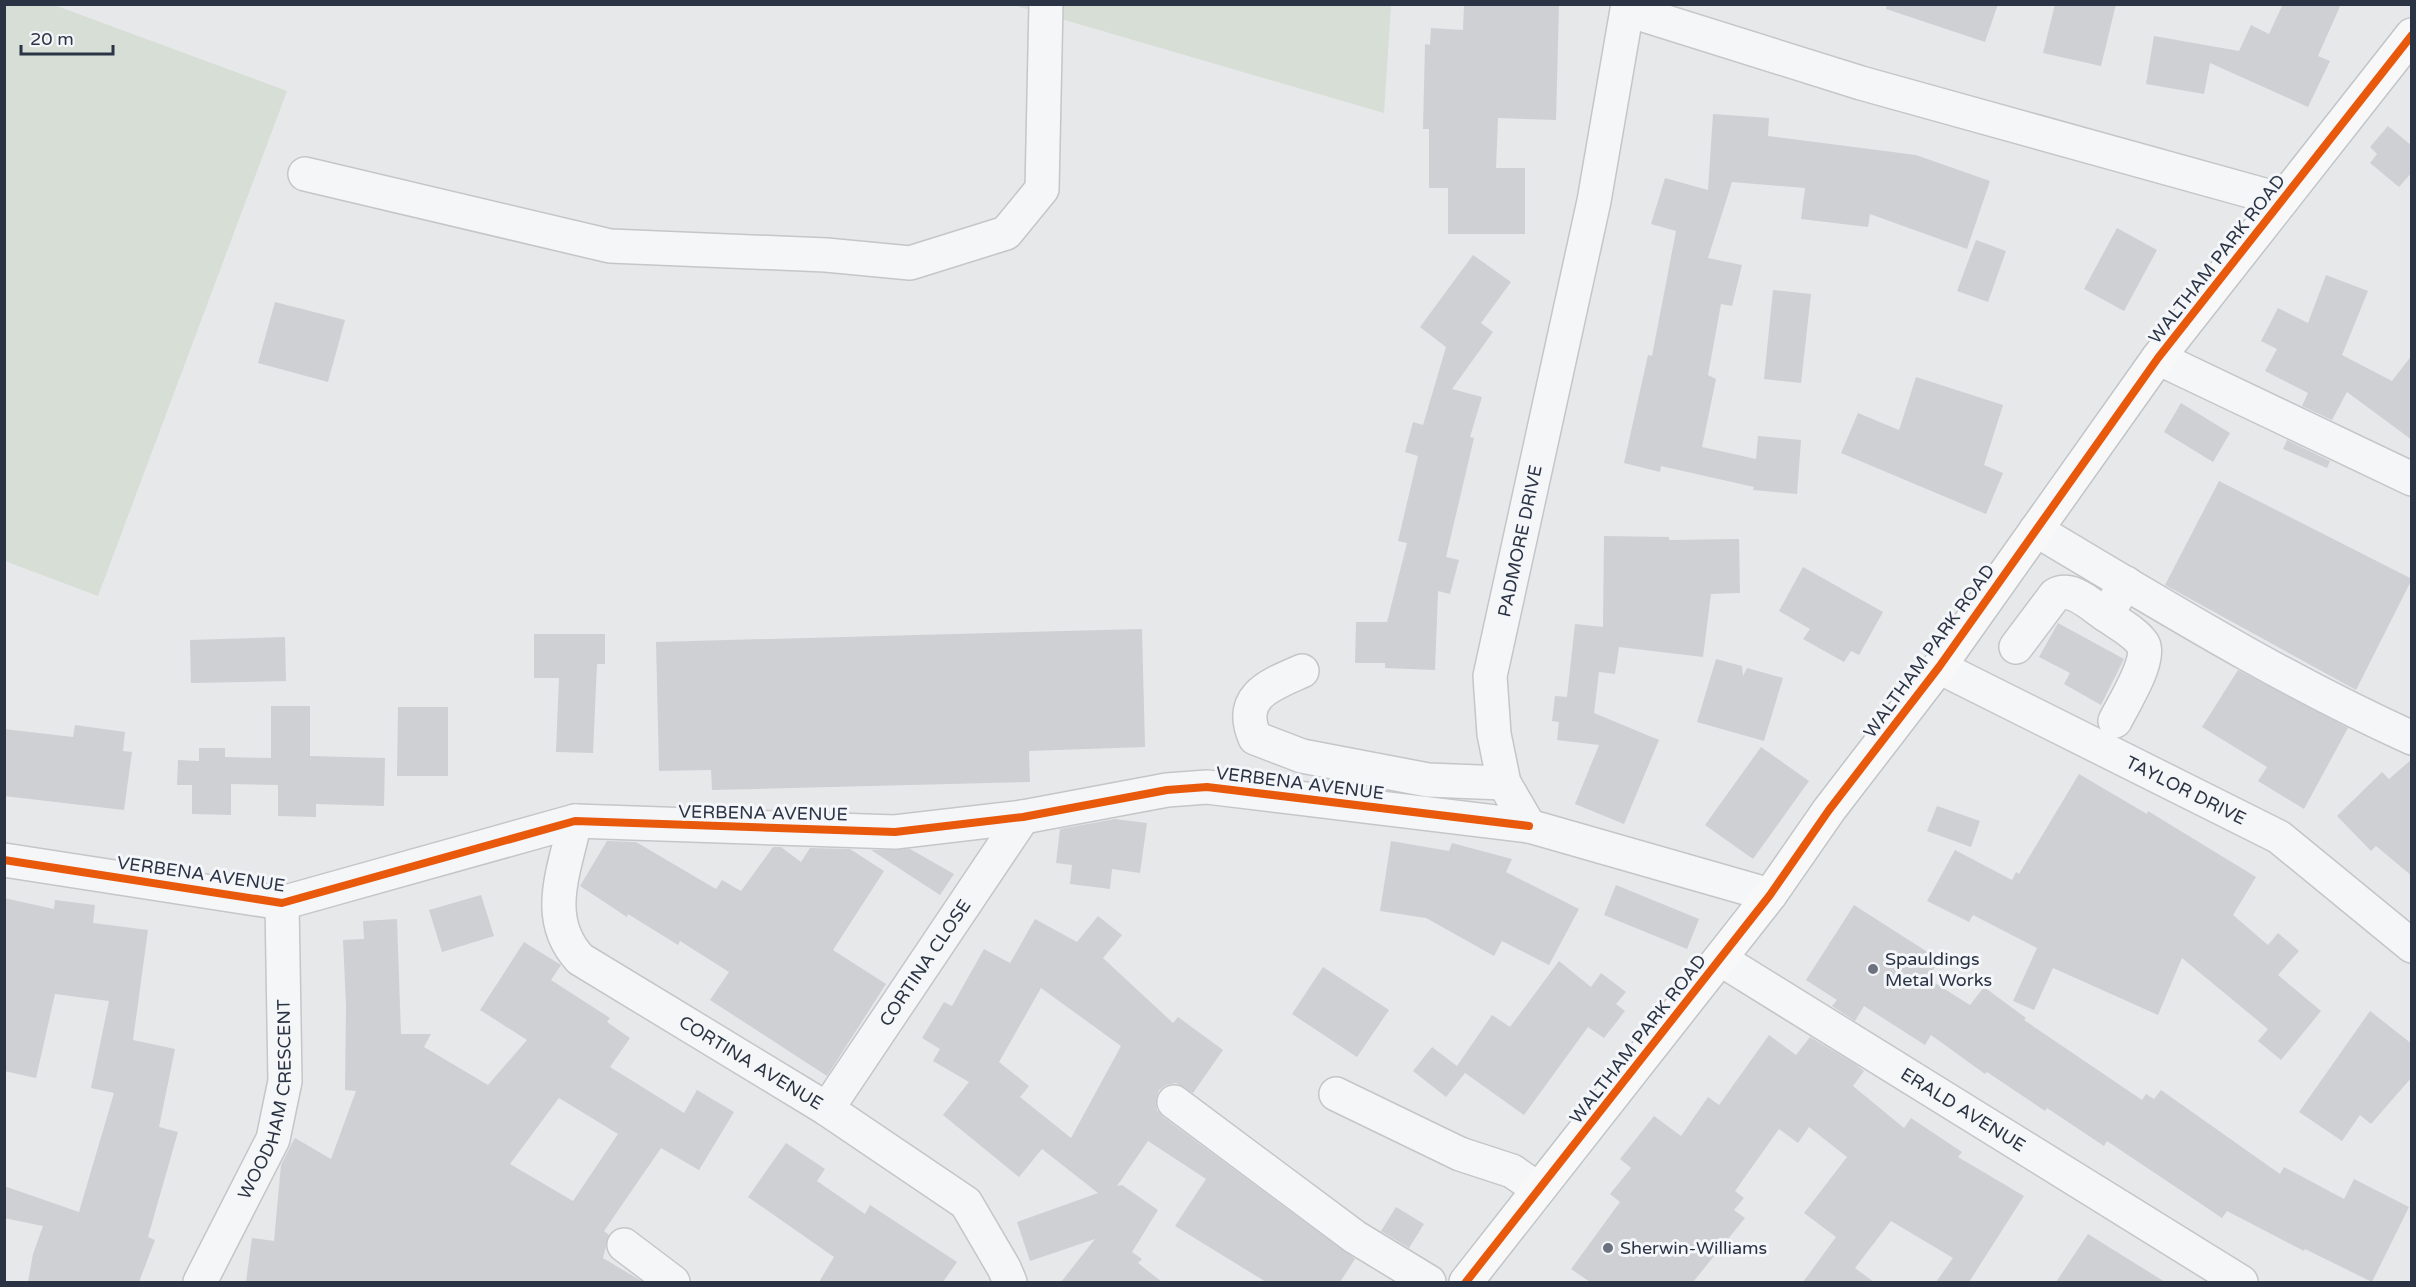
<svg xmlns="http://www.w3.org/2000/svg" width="2416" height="1287" font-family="'Varela Round',sans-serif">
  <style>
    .green { fill: #d6ded6 }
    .building { fill: #ced0d3; fill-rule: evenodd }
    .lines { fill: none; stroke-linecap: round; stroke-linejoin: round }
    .minor-casing { stroke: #c4c6c8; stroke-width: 36 }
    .major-casing { stroke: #c2c5c8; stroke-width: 36 }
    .minor { stroke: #f5f6f7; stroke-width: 33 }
    .major { stroke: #f8f8f8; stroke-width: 33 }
    .cycleway-casing { stroke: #f4f6f9; stroke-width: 11 }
    .cycleway { stroke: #e8590c; stroke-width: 8 }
    .poi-dot { fill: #6c737f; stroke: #f4f6f9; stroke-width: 2 }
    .labels { text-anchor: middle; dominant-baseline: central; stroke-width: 6; stroke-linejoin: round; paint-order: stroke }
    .street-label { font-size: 18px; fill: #2b3445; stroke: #f4f6f9 }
    .poi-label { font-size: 18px; fill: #2b3445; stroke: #f4f6f9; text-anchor: start }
  </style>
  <rect width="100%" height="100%" fill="#e6e8ea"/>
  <path class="green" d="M 4,5 L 54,5 L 287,91 L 98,596 L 5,561 Z
    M 1013,5 L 1391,5 L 1384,113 Z"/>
  <path class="building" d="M 1464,4 L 1559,4 L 1556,120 L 1498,118 L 1496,168 L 1525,168 L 1525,234 L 1448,234 L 1448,188 L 1429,188 L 1429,129 L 1423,129 L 1425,44 L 1430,45 L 1431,28 L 1463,30 Z
    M 1887,4 L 1998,4 L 1985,42 L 1886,9 Z
    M 2055,4 L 2116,4 L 2101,66 L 2043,53 Z
    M 2283,4 L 2341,4 L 2318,56 L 2330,61 L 2308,107 L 2210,63 L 2204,94 L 2146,84 L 2154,36 L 2239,51 L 2251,25 L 2269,34 Z
    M 1713,114 L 1769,118 L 1768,136 L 1916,155 L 1990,181 L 1967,249 L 1870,214 L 1868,227 L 1801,219 L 1805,188 L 1732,182 L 1708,258 L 1742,265 L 1732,306 L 1721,304 L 1708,375 L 1716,379 L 1702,447 L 1756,459 L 1758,436 L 1801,440 L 1797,494 L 1753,490 L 1754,487 L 1661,466 L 1660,472 L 1624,463 L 1648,355 L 1652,356 L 1676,231 L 1651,224 L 1665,178 L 1708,190 Z
    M 2388,126 L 2412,146 L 2412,172 L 2399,187 L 2370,163 L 2377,154 L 2370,147 Z
    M 2117,228 L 2157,250 L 2124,311 L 2084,289 Z
    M 1976,240 L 2006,251 L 1988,302 L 1957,291 Z
    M 1473,255 L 1511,282 L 1481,323 L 1493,332 L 1452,389 L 1482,397 L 1470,437 L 1474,438 L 1446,557 L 1459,560 L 1450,594 L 1438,591 L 1435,670 L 1385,668 L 1385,663 L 1355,663 L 1356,622 L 1387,622 L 1407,543 L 1398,541 L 1418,456 L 1405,452 L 1413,422 L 1423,425 L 1446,347 L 1420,327 Z
    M 2326,275 L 2368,291 L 2342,355 L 2392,381 L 2412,355 L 2412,440 L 2347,392 L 2332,420 L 2302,406 L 2308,393 L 2265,371 L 2277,349 L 2261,341 L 2278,308 L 2308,323 Z
    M 1773,290 L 1811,294 L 1801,383 L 1764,379 Z
    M 275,302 L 345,320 L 328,382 L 258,363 Z
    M 1916,377 L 2003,405 L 1984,465 L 2003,473 L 1986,514 L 1841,453 L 1858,413 L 1899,430 Z
    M 2181,403 L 2230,433 L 2213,462 L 2164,432 Z
    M 2287,440 L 2330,461 L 2327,468 L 2283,449 Z
    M 2219,481 L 2412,579 L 2356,690 L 2165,585 Z
    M 1604,536 L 1669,537 L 1669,540 L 1739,539 L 1740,593 L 1711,594 L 1703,657 L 1619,647 L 1615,674 L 1599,672 L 1594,713 L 1659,740 L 1624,824 L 1575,804 L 1599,745 L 1557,740 L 1559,722 L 1552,721 L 1555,696 L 1567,697 L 1575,624 L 1603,627 Z
    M 1803,567 L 1883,612 L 1859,655 L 1851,651 L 1844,662 L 1803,639 L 1810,629 L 1779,611 Z
    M 2058,623 L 2124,659 L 2101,705 L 2064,684 L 2070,673 L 2039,657 Z
    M 1142,629 L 1145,747 L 1029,751 L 1030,782 L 712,790 L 711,770 L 659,771 L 656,642 Z
    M 534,634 L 605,634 L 605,664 L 597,664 L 593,753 L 556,752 L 559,678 L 534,678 Z
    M 285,637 L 286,681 L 191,683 L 190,640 Z
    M 1716,659 L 1742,666 L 1743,676 L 1747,668 L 1783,678 L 1764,741 L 1697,722 Z
    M 2238,670 L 2348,728 L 2304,809 L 2258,781 L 2267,767 L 2202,727 Z
    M 271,706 L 310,706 L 310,756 L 385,758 L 384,806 L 316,804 L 316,817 L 278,816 L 278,785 L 231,784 L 231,815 L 192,814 L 192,785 L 177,785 L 178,760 L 199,761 L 199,748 L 225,748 L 225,757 L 271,758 Z
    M 398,707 L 448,707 L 448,776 L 397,776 Z
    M 75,725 L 125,732 L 123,751 L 132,752 L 124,810 L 4,796 L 4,729 L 73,737 Z
    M 1761,747 L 1809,781 L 1753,859 L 1705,825 Z
    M 2412,759 L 2412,876 L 2376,846 L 2371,851 L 2337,816 L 2382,772 L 2389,779 Z
    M 2079,774 L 2147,814 L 2148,811 L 2256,877 L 2233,915 L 2268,945 L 2278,933 L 2299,951 L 2278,975 L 2321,1011 L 2281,1060 L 2258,1041 L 2268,1029 L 2182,958 L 2158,1015 L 2053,968 L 2034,1010 L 2013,1001 L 2037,948 L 1973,915 L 1969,922 L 1927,901 L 1955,850 L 2012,880 L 2016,872 L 2019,874 Z
    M 1937,806 L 1980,821 L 1971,847 L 1927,831 Z
    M 1115,819 L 1147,823 L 1140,873 L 1112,869 L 1110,889 L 1070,884 L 1072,865 L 1056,863 L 1060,829 Z
    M 607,841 L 636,842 L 716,889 L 722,880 L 741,891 L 773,847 L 781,847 L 801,862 L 810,848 L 850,849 L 884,871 L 833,950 L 886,984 L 827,1076 L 710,1000 L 729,972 L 680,941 L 678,945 L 628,914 L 627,917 L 580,886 Z
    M 1391,841 L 1449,851 L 1452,843 L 1512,859 L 1506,872 L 1579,909 L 1549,965 L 1502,941 L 1494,956 L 1426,918 L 1380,911 Z
    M 910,849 L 954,874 L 940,895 L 871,850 Z
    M 1616,885 L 1699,919 L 1687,949 L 1604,915 Z
    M 481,895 L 494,936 L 442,952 L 429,910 Z
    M 4,898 L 54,909 L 55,900 L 95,905 L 93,923 L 148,930 L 133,1040 L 175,1049 L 159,1127 L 178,1132 L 148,1237 L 155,1240 L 139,1282 L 28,1282 L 33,1254 L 43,1226 L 4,1218 L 4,1186 L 79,1212 L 114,1093 L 91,1088 L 109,1001 L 55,994 L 36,1078 L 4,1071 Z
    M 1854,905 L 1940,960 L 1927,978 L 1970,1005 L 1984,987 L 2026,1018 L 2024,1020 L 2142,1100 L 2146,1094 L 2154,1099 L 2161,1090 L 2280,1174 L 2284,1167 L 2344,1199 L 2354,1179 L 2409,1207 L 2372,1282 L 2305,1249 L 2304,1251 L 2227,1211 L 2222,1218 L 2107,1141 L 2104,1146 L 2047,1108 L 2045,1111 L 1987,1072 L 1985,1074 L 1931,1035 L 1925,1045 L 1864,1006 L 1855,1021 L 1832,1006 L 1837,1000 L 1806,980 Z
    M 1098,916 L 1122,935 L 1103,958 L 1173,1023 L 1178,1017 L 1223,1050 L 1193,1093 L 1176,1083 L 1166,1085 L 1159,1090 L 1156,1099 L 1157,1110 L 1163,1117 L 1355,1259 L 1340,1282 L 1266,1282 L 1175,1226 L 1206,1179 L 1148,1141 L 1117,1186 L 1122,1185 L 1158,1210 L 1132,1252 L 1142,1259 L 1138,1263 L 1162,1282 L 1061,1282 L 1095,1239 L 1030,1261 L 1017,1222 L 1098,1193 L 1042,1149 L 1019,1177 L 943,1115 L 969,1082 L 933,1061 L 940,1049 L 922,1038 L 944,1002 L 952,1006 L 984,949 L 1010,963 L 1035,919 L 1077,942 ZM 1041,988 L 1121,1046 L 1071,1138 L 1020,1097 L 1029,1086 L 999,1062 Z
    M 397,919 L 401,1034 L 431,1034 L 424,1047 L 488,1085 L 527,1040 L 480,1010 L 524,942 L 561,965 L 551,980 L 610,1018 L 607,1022 L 630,1038 L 610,1067 L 684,1113 L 697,1090 L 734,1112 L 699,1170 L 661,1148 L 604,1231 L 609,1235 L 603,1258 L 643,1282 L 246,1282 L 252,1238 L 274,1241 L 281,1165 L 291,1145 L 295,1138 L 331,1159 L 356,1091 L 345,1090 L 346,1006 L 343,940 L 364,939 L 363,921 ZM 559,1098 L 618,1134 L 573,1201 L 510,1164 Z
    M 1559,961 L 1591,987 L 1601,973 L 1626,992 L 1616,1004 L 1625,1011 L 1604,1038 L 1588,1027 L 1524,1115 L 1465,1073 L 1446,1097 L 1413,1071 L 1432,1047 L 1457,1066 L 1492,1015 L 1510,1027 Z
    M 1323,967 L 1389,1010 L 1357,1057 L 1292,1014 Z
    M 2370,1011 L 2412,1044 L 2412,1077 L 2371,1124 L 2360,1115 L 2342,1141 L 2299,1112 Z
    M 1769,1035 L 1796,1055 L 1810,1037 L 1855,1064 L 1864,1071 L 1853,1086 L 1904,1128 L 1911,1118 L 1962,1152 L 1958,1157 L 2024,1196 L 1969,1282 L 1936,1282 L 1953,1258 L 1891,1221 L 1855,1268 L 1874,1282 L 1803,1282 L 1836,1237 L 1804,1213 L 1847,1157 L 1809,1127 L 1798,1143 L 1779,1129 L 1735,1191 L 1744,1198 L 1734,1210 L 1745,1218 L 1693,1282 L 1590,1282 L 1571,1269 L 1620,1202 L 1610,1194 L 1631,1168 L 1620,1159 L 1654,1116 L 1681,1136 L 1708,1097 L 1719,1105 Z
    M 786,1143 L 825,1169 L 817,1181 L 865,1214 L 870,1205 L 957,1262 L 943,1282 L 819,1282 L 834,1257 L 748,1197 Z
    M 1396,1207 L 1424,1224 L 1409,1248 L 1381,1231 Z
    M 2088,1234 L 2165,1282 L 2056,1282 Z"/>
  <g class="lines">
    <g class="minor-casing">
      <g id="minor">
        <path d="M 1628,4 L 1594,201 L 1490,676 L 1494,734 L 1504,783 L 1529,826 L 1770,895"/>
        <path d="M 1628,10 L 1861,83 L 2282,200"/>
        <path d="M 305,174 L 610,246 L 826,255 L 910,263 L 1006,233 L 1042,189 L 1046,4"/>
        <path d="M 2158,358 L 2412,479"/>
        <path d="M 2036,530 C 2159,603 2281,679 2412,738"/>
        <path d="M 2106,615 C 2117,623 2135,632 2143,644 C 2152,659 2123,705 2115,721"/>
        <path d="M 2016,647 L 2055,595 C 2072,585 2092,606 2106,615 L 2126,583"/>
        <path id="s1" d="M 1939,667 L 2279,837 L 2412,946"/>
        <path d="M 1302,671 C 1270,685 1237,696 1255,738 L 1302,756 L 1428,780 L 1504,783"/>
        <path id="s2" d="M 575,821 C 565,870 542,918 580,959 L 827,1109 L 966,1203 L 1004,1268 L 1010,1282"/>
        <path d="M 4,860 L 282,903 L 575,821 L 895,832 L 1023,817 L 1167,790 L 1207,787 L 1529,826"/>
        <path id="s3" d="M 1720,959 L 2241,1282"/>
        <path d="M 1336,1094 L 1460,1154 L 1512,1171 L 1538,1189"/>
        <path d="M 1174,1102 L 1355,1237 L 1429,1282"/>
        <path id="s4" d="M 827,1109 L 1023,817"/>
        <path d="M 624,1245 L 673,1282"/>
        <path id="s5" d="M 200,1282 L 273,1139 L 285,1081 L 282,903"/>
      </g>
    </g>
    <g class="major-casing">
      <path id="major" d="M 1466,1282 L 1770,895 L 1829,810 L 1939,667 L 2158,358 L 2412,35"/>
    </g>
    <use href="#minor" class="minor"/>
    <use href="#major" class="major"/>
    <g class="cycleway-casing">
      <path id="cycleway" d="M 4,860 L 282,903 L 575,821 L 895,832 L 1023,817 L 1167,790 L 1207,787 L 1529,826
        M 1466,1282 L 1770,895 L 1829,810 L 1939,667 L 2158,358 L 2412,35"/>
    </g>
    <use href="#cycleway" class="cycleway"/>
  </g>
  <g class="poi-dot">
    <circle cx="1873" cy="969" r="6"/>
    <circle cx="1608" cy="1248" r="6"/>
  </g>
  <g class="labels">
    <g class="street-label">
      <text transform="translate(2217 259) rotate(-52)">WALTHAM PARK ROAD</text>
      <text transform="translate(1520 541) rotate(-78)">PADMORE DRIVE</text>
      <text transform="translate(1929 651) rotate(-54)">WALTHAM PARK ROAD</text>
      <text transform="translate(1300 783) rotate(7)">VERBENA AVENUE</text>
      <text stroke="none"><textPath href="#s1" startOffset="276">TAYLOR DRIVE</textPath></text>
      <text transform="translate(763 813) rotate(1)">VERBENA AVENUE</text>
      <text transform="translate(201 874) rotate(8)">VERBENA AVENUE</text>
      <text stroke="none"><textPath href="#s4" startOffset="176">CORTINA CLOSE</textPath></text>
      <text transform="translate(1638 1039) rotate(-52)">WALTHAM PARK ROAD</text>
      <text stroke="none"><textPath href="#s2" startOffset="345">CORTINA AVENUE</textPath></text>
      <text stroke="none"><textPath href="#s5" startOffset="198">WOODHAM CRESCENT</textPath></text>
      <text stroke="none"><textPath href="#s3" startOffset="286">ERALD AVENUE</textPath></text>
    </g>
    <g class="poi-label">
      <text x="1885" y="959">Spauldings<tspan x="1885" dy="21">Metal Works</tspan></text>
      <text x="1620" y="1248">Sherwin-Williams</text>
    </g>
  </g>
  <rect width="2416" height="1287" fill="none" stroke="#2b3445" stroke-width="12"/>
  <path d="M21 45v9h92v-9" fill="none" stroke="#2b3445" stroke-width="3"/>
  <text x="30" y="45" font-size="18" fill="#2b3445" stroke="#f4f6f9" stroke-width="4.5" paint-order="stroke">20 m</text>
</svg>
